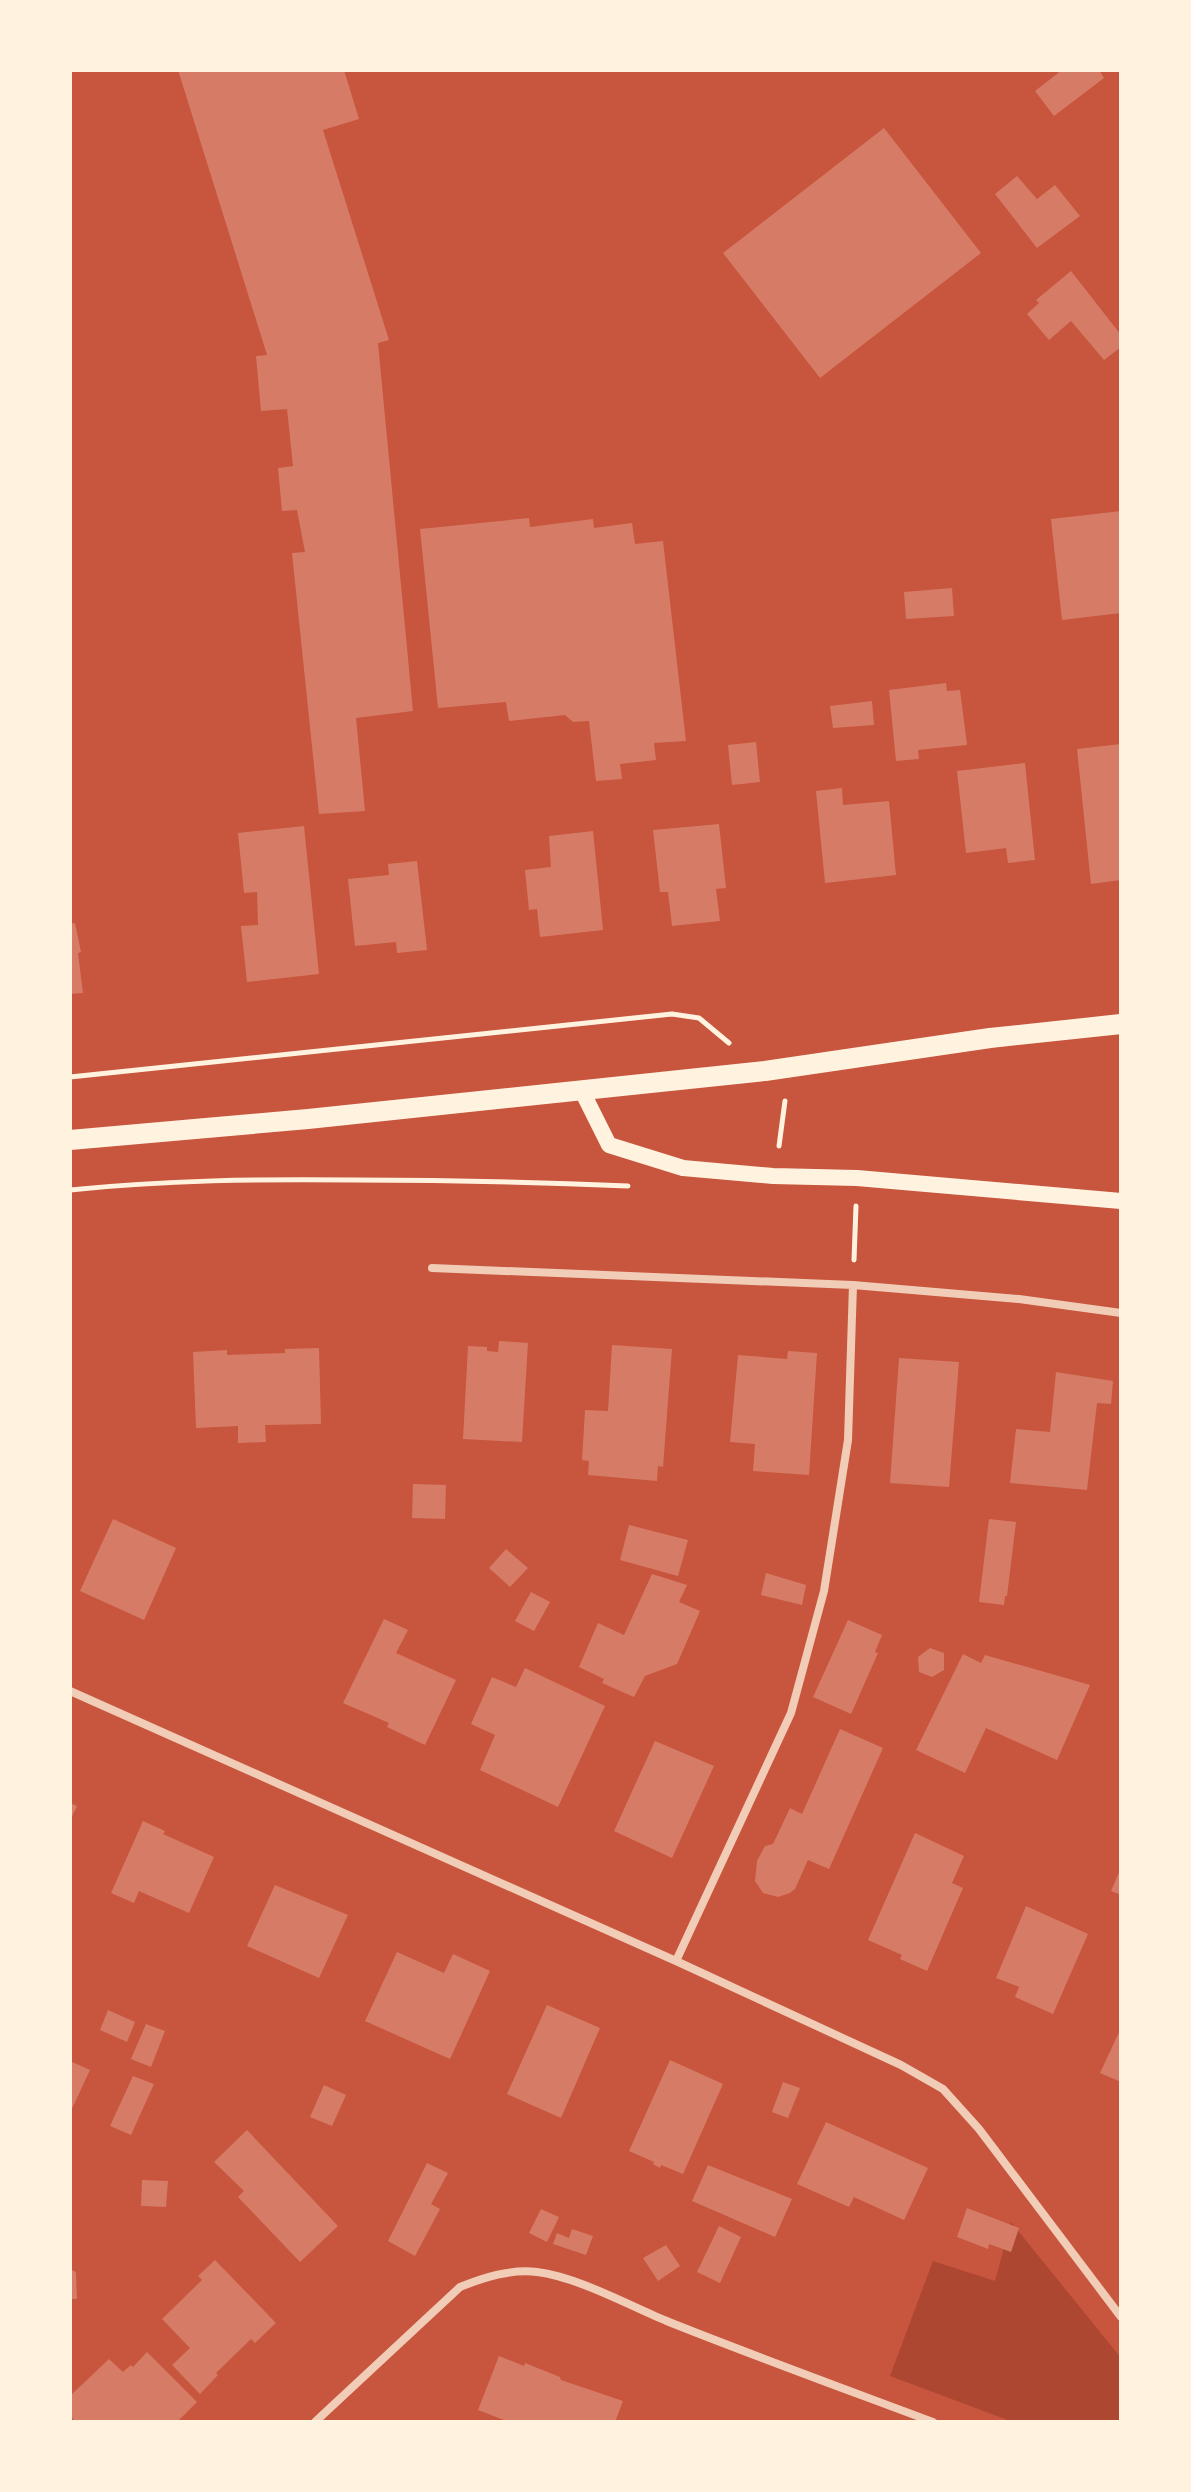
<svg xmlns="http://www.w3.org/2000/svg" width="1191" height="2492" font-family="'Public Sans',sans-serif">
  <style>
    .green { fill: #ae4732 }
    .building { fill: #d67c66 }
    .lines { fill: none; stroke-linecap: round; stroke-linejoin: round }
    .path { stroke: #fff3e0; stroke-width: 5 }
    .minor { stroke: #f1ccb7; stroke-width: 8 }
    .secondary { stroke: #fff3e0; stroke-width: 16 }
    .primary { stroke: #fff3e0; stroke-width: 20 }
  </style>
  <rect width="100%" height="100%" fill="#c8553d"/>
  <path class="green" d="M 1011,2222 L 1121,2358 L 1121,2422 L 1013,2422 L 890,2376 L 933,2261 L 995,2281 Z"/>
  <path class="building" d="M 178,70 L 344,70 L 359,119 L 323,130 L 389,340 L 378,343 L 413,711 L 356,718 L 365,811 L 319,814 L 292,553 L 305,552 L 297,510 L 282,511 L 278,468 L 293,466 L 287,409 L 261,411 L 256,356 L 267,355 Z
    M 1062,70 L 1099,70 L 1104,78 L 1054,116 L 1035,91 Z
    M 884,128 L 981,253 L 820,378 L 723,253 Z
    M 1017,176 L 1037,199 L 1055,185 L 1080,216 L 1037,248 L 995,194 Z
    M 1071,271 L 1121,335 L 1121,347 L 1104,360 L 1071,321 L 1049,340 L 1027,314 L 1039,303 L 1036,300 Z
    M 1121,511 L 1121,613 L 1062,620 L 1051,519 Z
    M 529,518 L 530,527 L 593,519 L 594,528 L 632,523 L 635,544 L 663,541 L 686,741 L 654,743 L 656,760 L 620,764 L 622,779 L 596,781 L 589,721 L 573,722 L 565,715 L 509,721 L 506,702 L 438,708 L 420,529 Z
    M 952,588 L 954,616 L 906,619 L 904,592 Z
    M 946,683 L 947,691 L 960,690 L 967,745 L 918,750 L 919,759 L 896,761 L 889,690 Z
    M 872,701 L 874,725 L 833,728 L 830,706 Z
    M 756,742 L 760,782 L 732,785 L 728,745 Z
    M 1121,744 L 1121,880 L 1091,884 L 1077,749 Z
    M 1025,763 L 1035,860 L 1008,863 L 1006,848 L 966,853 L 957,771 Z
    M 842,788 L 843,805 L 889,801 L 896,875 L 825,883 L 816,791 Z
    M 719,824 L 726,888 L 716,889 L 720,921 L 672,926 L 668,892 L 660,892 L 653,830 Z
    M 304,826 L 319,974 L 247,982 L 241,926 L 258,925 L 257,892 L 244,893 L 238,833 Z
    M 593,831 L 603,930 L 540,937 L 537,909 L 529,910 L 525,870 L 551,867 L 549,836 Z
    M 417,861 L 427,950 L 397,953 L 396,942 L 355,946 L 348,879 L 389,875 L 388,864 Z
    M 75,923 L 81,952 L 78,953 L 83,993 L 70,994 L 70,924 Z
    M 499,1341 L 528,1343 L 522,1442 L 463,1439 L 468,1346 L 487,1347 L 487,1351 L 498,1352 Z
    M 612,1345 L 672,1349 L 663,1467 L 658,1466 L 657,1481 L 588,1475 L 589,1461 L 582,1460 L 585,1410 L 608,1411 Z
    M 319,1348 L 321,1424 L 265,1425 L 266,1442 L 238,1443 L 238,1426 L 196,1428 L 193,1352 L 227,1350 L 227,1355 L 285,1353 L 285,1349 Z
    M 788,1351 L 817,1353 L 809,1475 L 753,1471 L 755,1444 L 730,1442 L 738,1355 L 787,1359 Z
    M 899,1358 L 959,1362 L 949,1487 L 890,1483 Z
    M 1056,1372 L 1113,1381 L 1111,1404 L 1097,1403 L 1087,1490 L 1010,1483 L 1016,1429 L 1050,1432 Z
    M 413,1484 L 446,1485 L 445,1519 L 412,1518 Z
    M 113,1519 L 176,1548 L 144,1620 L 80,1591 Z
    M 989,1519 L 1016,1522 L 1007,1596 L 1005,1596 L 1004,1605 L 979,1602 Z
    M 629,1525 L 688,1540 L 678,1576 L 620,1560 Z
    M 506,1549 L 528,1568 L 510,1587 L 489,1568 Z
    M 766,1573 L 806,1585 L 802,1605 L 761,1595 Z
    M 652,1574 L 687,1585 L 679,1602 L 700,1611 L 677,1664 L 645,1676 L 634,1697 L 602,1683 L 604,1679 L 579,1667 L 598,1623 L 624,1635 Z
    M 531,1592 L 550,1602 L 534,1631 L 515,1621 Z
    M 384,1619 L 408,1630 L 396,1653 L 456,1680 L 425,1745 L 387,1727 L 389,1723 L 343,1703 Z
    M 848,1620 L 882,1635 L 875,1652 L 878,1653 L 851,1714 L 813,1697 Z
    M 930,1648 L 944,1653 L 944,1670 L 932,1677 L 919,1672 L 918,1657 Z
    M 963,1654 L 981,1663 L 985,1655 L 1090,1685 L 1057,1760 L 986,1728 L 965,1773 L 916,1750 Z
    M 525,1668 L 605,1706 L 558,1807 L 480,1770 L 495,1735 L 471,1724 L 492,1677 L 516,1687 Z
    M 840,1729 L 883,1748 L 829,1869 L 808,1860 L 795,1889 L 790,1893 L 778,1897 L 763,1893 L 755,1881 L 757,1861 L 765,1846 L 773,1844 L 790,1808 L 802,1814 Z
    M 655,1741 L 714,1766 L 672,1858 L 614,1831 Z
    M 70,1803 L 77,1806 L 70,1821 Z
    M 143,1821 L 165,1831 L 163,1834 L 214,1857 L 189,1913 L 139,1891 L 134,1903 L 111,1893 Z
    M 915,1833 L 964,1856 L 952,1883 L 963,1888 L 927,1971 L 900,1959 L 902,1955 L 868,1940 Z
    M 1121,1868 L 1121,1895 L 1111,1891 Z
    M 275,1885 L 348,1915 L 319,1978 L 247,1946 Z
    M 1026,1906 L 1088,1934 L 1053,2014 L 1015,1997 L 1019,1987 L 996,1978 Z
    M 397,1952 L 444,1973 L 453,1954 L 490,1971 L 450,2059 L 365,2021 Z
    M 547,2005 L 600,2028 L 561,2118 L 507,2094 Z
    M 108,2010 L 135,2022 L 127,2042 L 100,2030 Z
    M 146,2024 L 165,2031 L 151,2067 L 131,2059 Z
    M 1121,2028 L 1121,2082 L 1100,2073 Z
    M 670,2060 L 723,2084 L 683,2174 L 661,2165 L 660,2168 L 653,2164 L 654,2162 L 629,2151 Z
    M 70,2061 L 90,2070 L 70,2113 Z
    M 133,2076 L 154,2084 L 131,2135 L 110,2126 Z
    M 783,2082 L 800,2088 L 788,2118 L 772,2112 Z
    M 324,2085 L 346,2095 L 332,2126 L 310,2117 Z
    M 826,2122 L 928,2168 L 904,2220 L 854,2197 L 849,2207 L 797,2184 Z
    M 247,2130 L 338,2226 L 300,2262 L 238,2197 L 244,2191 L 214,2162 Z
    M 427,2163 L 448,2173 L 431,2204 L 440,2209 L 415,2256 L 388,2241 Z
    M 708,2165 L 792,2199 L 775,2237 L 692,2201 Z
    M 142,2180 L 168,2181 L 166,2207 L 141,2206 Z
    M 967,2208 L 1019,2228 L 1011,2252 L 989,2244 L 988,2249 L 957,2237 Z
    M 541,2209 L 559,2217 L 547,2242 L 529,2233 Z
    M 719,2226 L 741,2237 L 720,2283 L 697,2272 Z
    M 572,2229 L 593,2236 L 586,2255 L 553,2244 L 557,2233 L 569,2238 Z
    M 666,2245 L 680,2266 L 658,2281 L 643,2258 Z
    M 215,2260 L 276,2323 L 255,2343 L 251,2339 L 216,2373 L 218,2375 L 200,2394 L 172,2365 L 190,2348 L 162,2319 L 202,2280 L 198,2276 Z
    M 70,2269 L 76,2272 L 77,2299 L 70,2299 Z
    M 147,2352 L 197,2402 L 177,2422 L 76,2422 L 70,2416 L 70,2396 L 109,2359 L 123,2372 L 131,2365 L 133,2367 Z
    M 499,2356 L 524,2366 L 525,2363 L 560,2377 L 561,2380 L 623,2401 L 615,2422 L 509,2422 L 478,2410 Z"/>
  <g class="lines">
    <path class="path" d="M 70,1077 L 672,1014 L 699,1018 L 729,1043
      M 779,1146 L 785,1101
      M 70,1190 C 165,1180 260,1179 355,1180 C 446,1180 537,1182 628,1186
      M 854,1260 L 856,1206"/>
    <path class="minor" d="M 432,1268 L 853,1285
      M 70,1691 L 676,1961 L 901,2065 L 943,2089 L 979,2129 L 1121,2317
      M 676,1961 L 791,1713 L 824,1591 L 848,1440 L 853,1285 L 1019,1299 L 1121,1313
      M 315,2422 L 460,2287 C 485,2277 510,2269 537,2272 C 578,2277 630,2306 669,2322 C 757,2357 845,2389 933,2422"/>
    <path class="secondary" d="M 581,1089 L 609,1145 L 683,1168 L 773,1176 L 857,1178 L 1121,1201"/>
    <path class="primary" d="M 70,1140 L 308,1119 L 765,1071 L 990,1038 L 1121,1024"/>
  </g>
  <rect width="1191" height="2492" fill="none" stroke="#fff3e0" stroke-width="144"/>
</svg>
